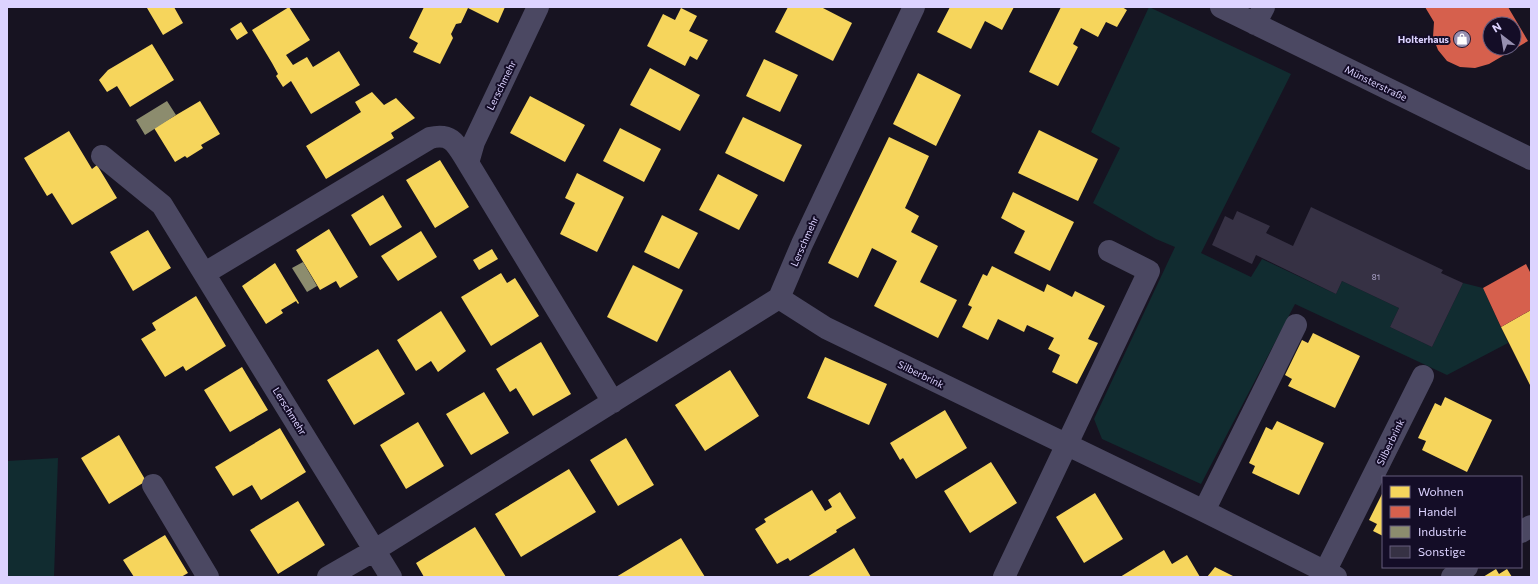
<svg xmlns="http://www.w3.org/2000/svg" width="1538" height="584" font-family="Commissioner,sans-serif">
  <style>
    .green { fill: #112c30 }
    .homes { fill: #f6d55c }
    .shops { fill: #d6604d; fill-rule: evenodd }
    .industry { fill: #8c8c6e }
    .building { fill: #363144 }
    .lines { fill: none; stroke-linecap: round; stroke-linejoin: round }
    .minor { stroke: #4b4862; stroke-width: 22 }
    .labels { text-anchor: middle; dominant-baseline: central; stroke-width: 4; stroke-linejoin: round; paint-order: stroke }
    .number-label { font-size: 8px; fill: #b2aad0 }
    .poi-label { font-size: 10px; font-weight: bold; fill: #dcd3ff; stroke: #140d27; text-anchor: end }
    .street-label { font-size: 10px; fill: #dcd3ff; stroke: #140d27 }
  </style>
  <rect width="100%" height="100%" fill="#171321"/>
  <path class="green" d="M 1149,7 L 1291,74 L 1201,253 L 1251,277 L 1262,259 L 1336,294 L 1342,281 L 1399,308 L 1390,327 L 1432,347 L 1463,283 L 1483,288 L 1508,343 L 1447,375 L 1295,304 L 1201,484 L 1102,439 L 1094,419 L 1175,247 L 1156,239 L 1093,203 L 1120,148 L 1091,132 Z
    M 58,458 L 54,577 L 7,577 L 7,461 Z"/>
  <path class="homes" d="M 148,7 L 174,7 L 183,23 L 163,35 L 147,8 Z
    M 289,7 L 310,40 L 286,55 L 293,65 L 307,57 L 313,67 L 339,51 L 360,85 L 311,114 L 291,81 L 283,87 L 276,76 L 278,74 L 272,63 L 252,30 Z
    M 424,7 L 505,7 L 498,23 L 468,8 L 461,23 L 456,24 L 451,34 L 453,38 L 440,64 L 413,52 L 418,43 L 409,38 Z
    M 788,7 L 821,7 L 852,23 L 833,61 L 775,32 Z
    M 950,7 L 1014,7 L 1002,30 L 985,21 L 971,49 L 937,32 Z
    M 1061,7 L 1122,7 L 1127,10 L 1117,27 L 1106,22 L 1098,37 L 1081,28 L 1073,44 L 1078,47 L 1058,86 L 1029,72 Z
    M 681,8 L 697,16 L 689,31 L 708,40 L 697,60 L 690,56 L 685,66 L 647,46 L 663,14 L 675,20 Z
    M 241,22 L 248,33 L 237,40 L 230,29 Z
    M 152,44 L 174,80 L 130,107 L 117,86 L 107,92 L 99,80 L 108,70 Z
    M 764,59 L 798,75 L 780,112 L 746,96 Z
    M 650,68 L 700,95 L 680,131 L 630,105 Z
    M 918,73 L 961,95 L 936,146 L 893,124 Z
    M 372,92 L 384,105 L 396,98 L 415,118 L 391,133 L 394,138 L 326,179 L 306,146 L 361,112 L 355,102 Z
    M 530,96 L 585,125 L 565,162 L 510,133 Z
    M 200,101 L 220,134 L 201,145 L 203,148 L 187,158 L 185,156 L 175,162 L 154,128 Z
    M 743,117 L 802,145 L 784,182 L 725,153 Z
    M 620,128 L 661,149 L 644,182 L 603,161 Z
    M 1039,130 L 1098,159 L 1078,201 L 1018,173 Z
    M 69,131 L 92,169 L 97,165 L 117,198 L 72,225 L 52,193 L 47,196 L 24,158 Z
    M 889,137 L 929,156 L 905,208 L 919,216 L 911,232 L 938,246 L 920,282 L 957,300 L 938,338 L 874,306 L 897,261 L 872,248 L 858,278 L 828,263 Z
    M 440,160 L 469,207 L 435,228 L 406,180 Z
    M 577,173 L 624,197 L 597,252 L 560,234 L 575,203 L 565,198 Z
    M 718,174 L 758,195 L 739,230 L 699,210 Z
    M 1013,192 L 1074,222 L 1050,271 L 1014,253 L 1025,231 L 1001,218 Z
    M 383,195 L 402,227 L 370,246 L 351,215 Z
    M 662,215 L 698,233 L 679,269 L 644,252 Z
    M 329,229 L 358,277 L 340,288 L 336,281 L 320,290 L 296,250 Z
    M 148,230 L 171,268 L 133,291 L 110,252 Z
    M 421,231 L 437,257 L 398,281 L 381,256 Z
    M 492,249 L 498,259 L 479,270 L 473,260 Z
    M 275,263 L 299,303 L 298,304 L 296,301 L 281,310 L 283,313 L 266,324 L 242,286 Z
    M 633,265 L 683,290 L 657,342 L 607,317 Z
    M 992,266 L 1044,292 L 1047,284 L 1072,297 L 1075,291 L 1105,306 L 1088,339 L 1098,343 L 1077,384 L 1052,372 L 1060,355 L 1048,349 L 1054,338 L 1027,325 L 1024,332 L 998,319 L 988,340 L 962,327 L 972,307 L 968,305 L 983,274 L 987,276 Z
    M 501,273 L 507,283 L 515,278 L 539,316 L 491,346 L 461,297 Z
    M 196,296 L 226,346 L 186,371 L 183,366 L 165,377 L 141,339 L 156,330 L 152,323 Z
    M 1531,310 L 1531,387 L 1501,327 Z
    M 441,311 L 466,351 L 438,372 L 431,361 L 416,371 L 397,340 Z
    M 1313,333 L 1360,356 L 1335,408 L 1288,386 L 1292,379 L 1285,375 L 1302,340 L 1308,343 Z
    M 541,342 L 571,394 L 533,416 L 516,388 L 510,392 L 496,369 Z
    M 378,349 L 405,394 L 354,425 L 327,380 Z
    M 825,357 L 887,384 L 869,425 L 807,398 Z
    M 242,367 L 268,410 L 230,432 L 204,390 Z
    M 730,370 L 759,416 L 705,451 L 675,405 Z
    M 484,392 L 509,433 L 471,455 L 446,414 Z
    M 1445,397 L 1492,420 L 1467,472 L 1422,450 L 1426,441 L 1418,438 L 1435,403 L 1441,406 Z
    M 945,410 L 967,448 L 916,479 L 903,458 L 900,460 L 890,443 Z
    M 1277,421 L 1324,443 L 1299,495 L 1252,473 L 1255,466 L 1249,463 L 1258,444 L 1266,427 L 1272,430 Z
    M 418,422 L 444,466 L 406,489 L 380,445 Z
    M 280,428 L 306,472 L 261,500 L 252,485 L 233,496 L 215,467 Z
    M 119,435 L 146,481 L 109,504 L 81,458 Z
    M 626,438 L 654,485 L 618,506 L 590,460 Z
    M 991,462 L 1017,503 L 970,533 L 944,491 Z
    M 569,469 L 596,512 L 521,557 L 495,514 Z
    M 812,490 L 825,511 L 832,507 L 828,500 L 840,492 L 856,518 L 836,530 L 837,532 L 790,561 L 788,558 L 777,564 L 755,529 L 766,522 L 764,519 Z
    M 1383,492 L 1383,536 L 1373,531 L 1377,524 L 1369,520 Z
    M 1095,493 L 1123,539 L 1084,563 L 1056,517 Z
    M 298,501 L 325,545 L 278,574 L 250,530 Z
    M 475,527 L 506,577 L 424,577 L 416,563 Z
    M 165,535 L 188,573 L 181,577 L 134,577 L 123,560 Z
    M 681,538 L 705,577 L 616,577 Z
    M 854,548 L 871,577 L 807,577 Z
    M 1164,550 L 1172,564 L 1187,555 L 1200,577 L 1120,577 Z
    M 1215,567 L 1235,577 L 1207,577 Z
    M 1496,569 L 1499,574 L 1507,569 L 1512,577 L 1483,577 Z"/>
  <path class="shops" d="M 1425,7 L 1508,7 L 1528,41 L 1489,64 L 1475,68 L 1460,67 L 1447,61 L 1438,50 L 1433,37 L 1434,22 ZM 1490,24 L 1514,24 L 1514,48 L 1490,48 Z
    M 1526,264 L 1531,274 L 1531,310 L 1501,327 L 1483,288 Z"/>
  <path class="industry" d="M 167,101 L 176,115 L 145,135 L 136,120 Z
    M 303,262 L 317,286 L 307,292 L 292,268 Z"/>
  <path class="building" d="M 1311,207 L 1443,270 L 1441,273 L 1463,283 L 1432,347 L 1390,327 L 1399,308 L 1342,281 L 1336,294 L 1256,255 L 1252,264 L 1212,245 L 1225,216 L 1233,220 L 1237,211 L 1270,226 L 1266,233 L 1293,246 Z"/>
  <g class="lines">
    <path class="minor" d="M 538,7 L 474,142 L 468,163 L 613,402
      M 1221,7 L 1531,159
      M 1255,24 L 1264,7
      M 102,156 L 162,205 L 391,577
      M 205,273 L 430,138 C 453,132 457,146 468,163
      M 779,298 L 826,328 L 1204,511 L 1336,577
      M 153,485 L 208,577
      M 1204,511 L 1296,325
      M 1521,532 L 1531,526
      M 1325,572 L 1423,376
      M 328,577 L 375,550 L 779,298 L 802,244 L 914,7
      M 1004,577 L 1149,271 L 1109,251
      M 1452,577 L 1467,567"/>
  </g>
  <defs>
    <g id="shop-disc" transform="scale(0.9)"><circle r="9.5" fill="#9790b1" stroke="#140d27"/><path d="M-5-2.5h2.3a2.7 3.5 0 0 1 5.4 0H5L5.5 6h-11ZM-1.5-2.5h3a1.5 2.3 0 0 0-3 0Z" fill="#fff"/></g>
  </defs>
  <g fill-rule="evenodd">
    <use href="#shop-disc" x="1462" y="39"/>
  </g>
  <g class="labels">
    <g class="number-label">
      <text x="1376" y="277">81</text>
    </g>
    <g class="poi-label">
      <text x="1449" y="39">Holterhaus</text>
    </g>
    <g class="street-label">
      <text transform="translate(1376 83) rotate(26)">Münsterstraße</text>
      <text transform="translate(501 85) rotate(-64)">Lerschmehr</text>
      <text transform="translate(804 241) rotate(-66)">Lerschmehr</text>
      <text transform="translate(921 374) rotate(26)">Silberbrink</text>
      <text transform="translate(290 411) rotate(58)">Lerschmehr</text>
      <text transform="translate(1390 442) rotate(-64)">Silberbrink</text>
    </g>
  </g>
  <rect width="1538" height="584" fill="none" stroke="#dcd3ff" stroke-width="16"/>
  <rect x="1382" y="476" width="140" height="92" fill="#140d27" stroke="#645c7d"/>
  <rect x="1390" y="486" width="20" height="12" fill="#f6d55c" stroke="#645c7d"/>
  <text x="1418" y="496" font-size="12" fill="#dcd3ff">Wohnen</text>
  <rect x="1390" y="506" width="20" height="12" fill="#d6604d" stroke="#645c7d"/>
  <text x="1418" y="516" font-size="12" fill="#dcd3ff">Handel</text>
  <rect x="1390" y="526" width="20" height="12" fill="#8c8c6e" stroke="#645c7d"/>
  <text x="1418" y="536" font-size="12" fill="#dcd3ff">Industrie</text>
  <rect x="1390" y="546" width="20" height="12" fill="#363144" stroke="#645c7d"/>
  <text x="1418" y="556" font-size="12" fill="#dcd3ff">Sonstige</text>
  <g transform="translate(1502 36) rotate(329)"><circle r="19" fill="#140d27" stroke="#645c7d"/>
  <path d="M0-3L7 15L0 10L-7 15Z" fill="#9790b1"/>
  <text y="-6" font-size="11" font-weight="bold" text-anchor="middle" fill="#dcd3ff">N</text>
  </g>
</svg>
